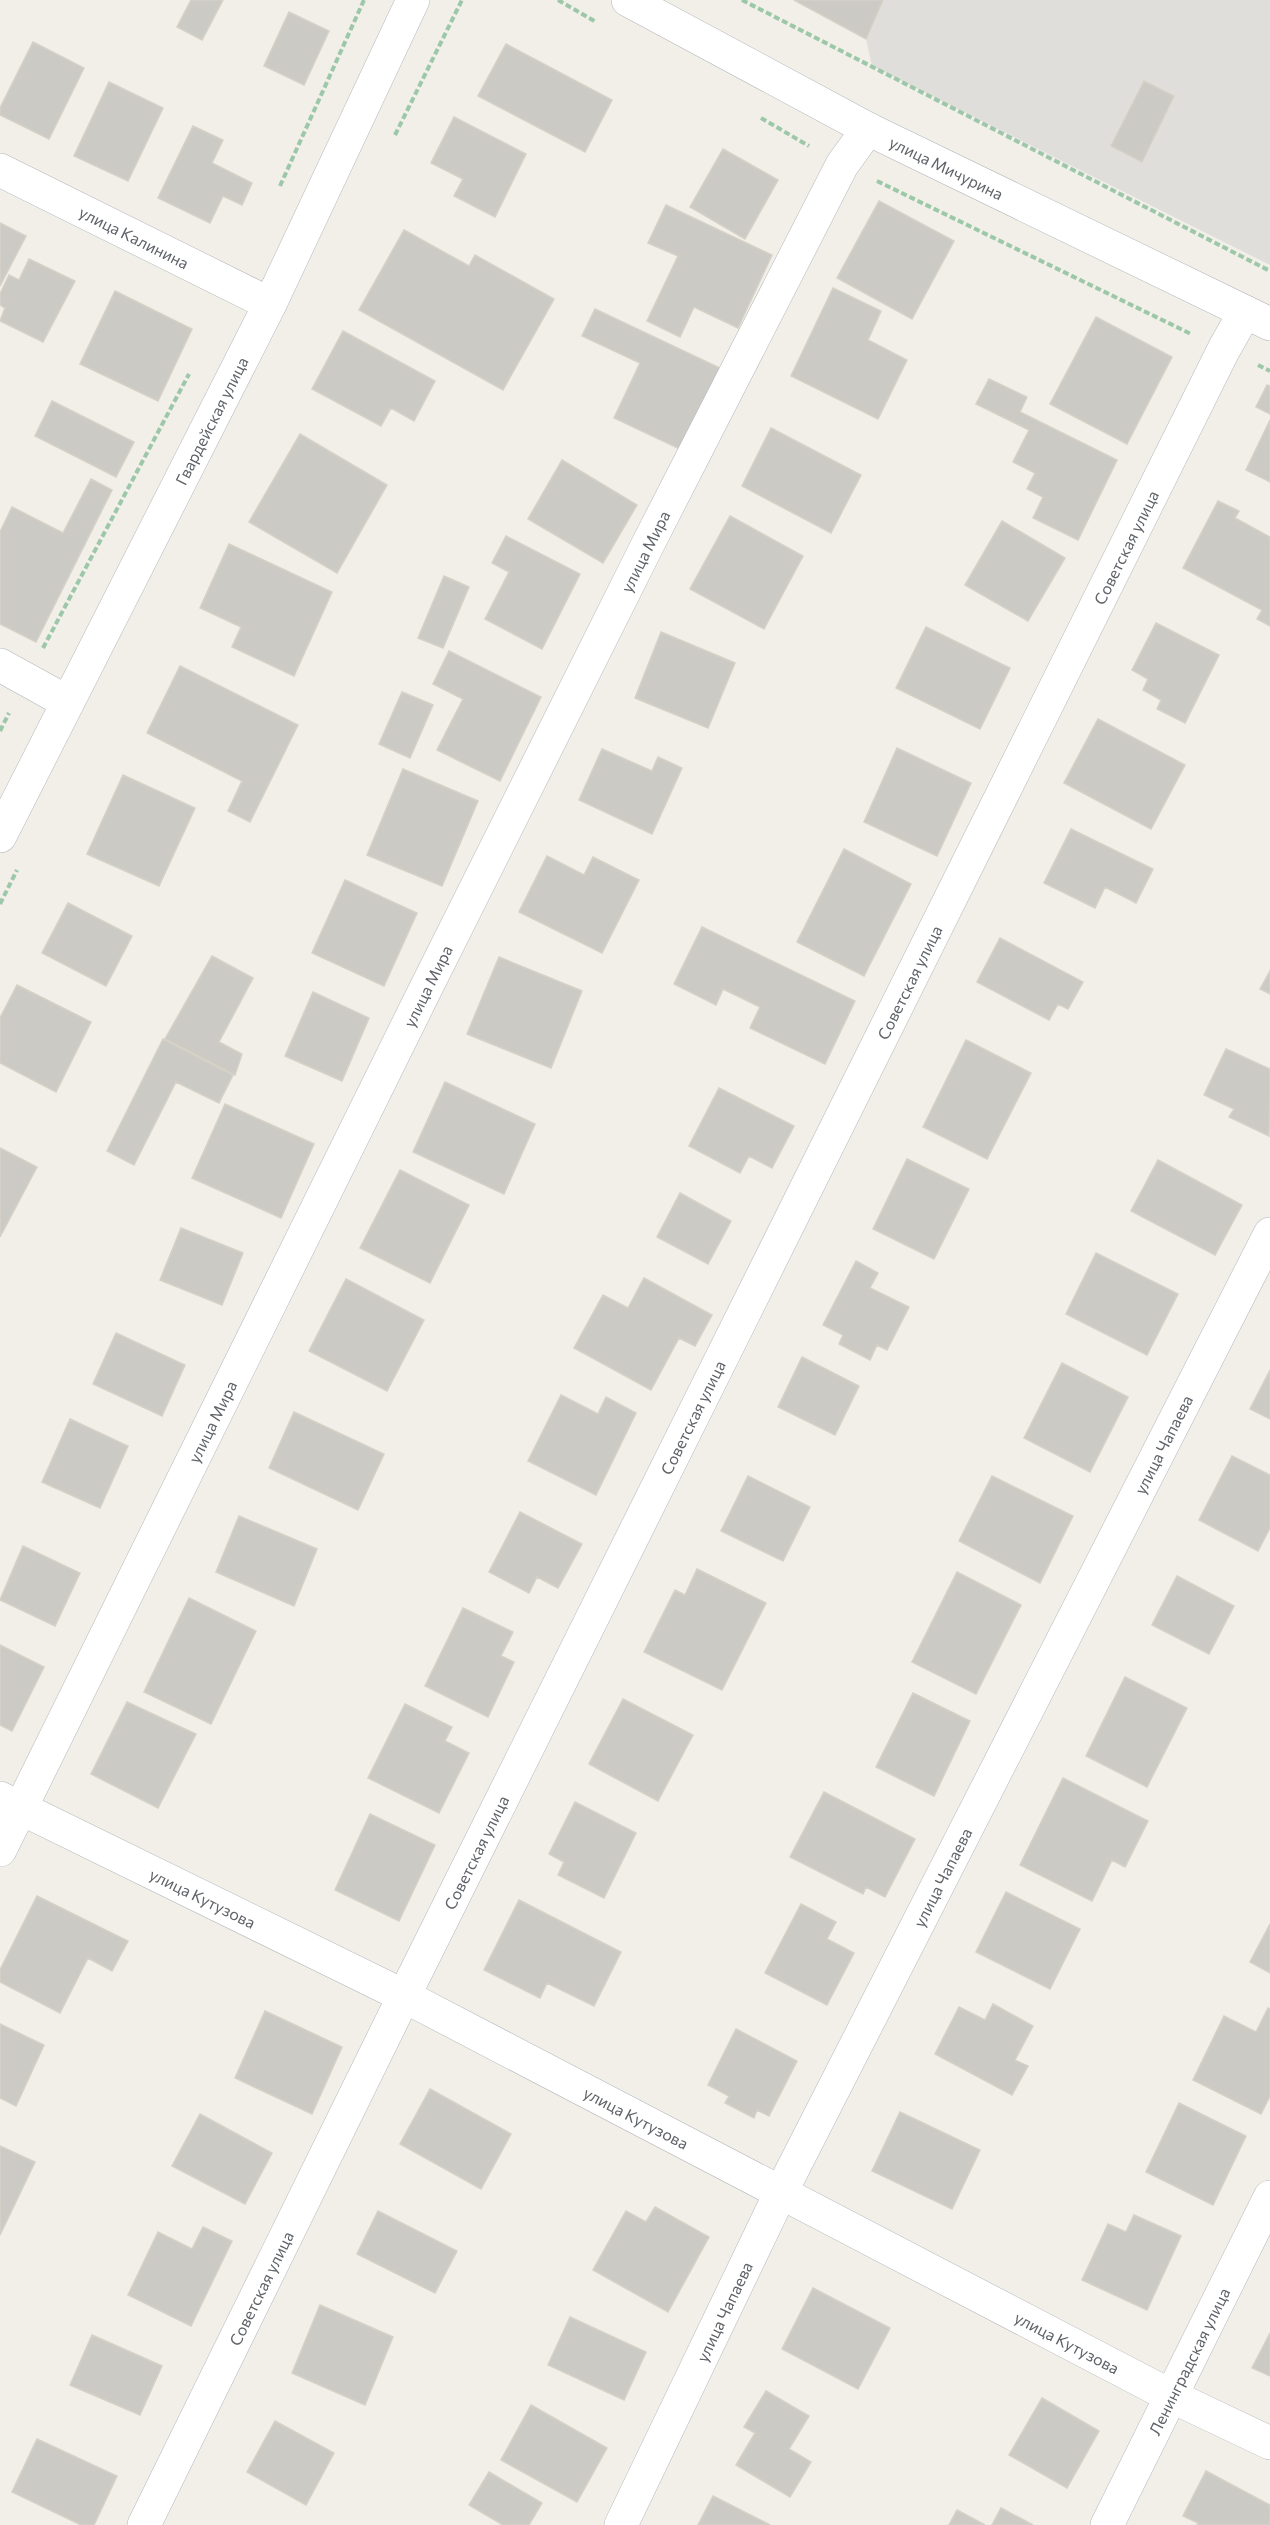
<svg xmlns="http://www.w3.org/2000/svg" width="1270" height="2525" font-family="Commissioner,sans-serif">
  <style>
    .industrial { fill: #e0deda }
    .building { fill: #cccac5; stroke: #d6d1c6; stroke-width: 1.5 }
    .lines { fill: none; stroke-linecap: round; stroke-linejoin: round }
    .minor-casing { stroke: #b5b8bc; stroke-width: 34 }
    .path { stroke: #9cc7a9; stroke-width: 4; stroke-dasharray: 6 3; stroke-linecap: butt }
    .minor { stroke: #fff; stroke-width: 33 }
    .labels { text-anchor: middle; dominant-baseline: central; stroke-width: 4.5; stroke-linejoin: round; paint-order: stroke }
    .street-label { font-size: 16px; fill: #5f6368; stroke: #fff }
  </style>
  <rect width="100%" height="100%" fill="#f1efe8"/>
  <path class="industrial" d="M 883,0 L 1270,0 L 1270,265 L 872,66 L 866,39 Z"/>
  <path class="building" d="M 191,0 L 223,0 L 202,40 L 177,27 Z
    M 794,0 L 883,0 L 866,39 Z
    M 289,12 L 329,31 L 304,85 L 264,66 Z
    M 33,42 L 84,68 L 49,139 L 0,115 L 0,108 Z
    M 506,44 L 612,100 L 585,152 L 478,96 Z
    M 1144,81 L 1174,96 L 1142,162 L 1111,146 Z
    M 109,82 L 163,108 L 128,181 L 74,156 Z
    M 454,117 L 526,154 L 495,217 L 454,196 L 463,179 L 431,163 Z
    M 193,126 L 223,140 L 212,163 L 252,183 L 242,205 L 223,196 L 210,223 L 158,198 Z
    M 723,149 L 778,180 L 745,239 L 690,207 Z
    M 879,201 L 954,241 L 912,319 L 837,278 Z
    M 666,205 L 772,255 L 738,328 L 694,307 L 680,337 L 647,321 L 678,256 L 648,243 Z
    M 0,223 L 26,236 L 0,286 Z
    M 404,230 L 469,266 L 475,255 L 554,299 L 503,390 L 359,310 Z
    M 29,259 L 75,281 L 43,342 L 0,321 L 5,308 L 0,305 L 0,294 L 9,275 L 19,280 Z
    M 833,288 L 881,311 L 868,340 L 907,360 L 878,419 L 791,376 Z
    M 115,291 L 192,329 L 158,401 L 80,364 Z
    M 595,309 L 722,369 L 684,451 L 614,418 L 640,363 L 582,336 Z
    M 1096,317 L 1172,357 L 1127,444 L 1050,404 Z
    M 343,331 L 435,381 L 414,421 L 391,408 L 381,426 L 312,389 Z
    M 989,379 L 1027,397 L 1020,412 L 1117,460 L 1078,540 L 1033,518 L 1043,497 L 1027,489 L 1035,473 L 1013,462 L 1029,430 L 976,404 Z
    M 1267,385 L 1270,386 L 1270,414 L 1256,407 Z
    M 52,401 L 134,442 L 116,477 L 35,436 Z
    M 1270,420 L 1270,482 L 1246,470 Z
    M 771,428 L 861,475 L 831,533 L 742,486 Z
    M 300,434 L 387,485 L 337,573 L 249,522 Z
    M 562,460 L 637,505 L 603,563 L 528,519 Z
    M 91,479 L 112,490 L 36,642 L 0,624 L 0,532 L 12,507 L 63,533 Z
    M 1218,501 L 1239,511 L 1235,518 L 1270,537 L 1270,626 L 1257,619 L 1262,610 L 1183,568 Z
    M 730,516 L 803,556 L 764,629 L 690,589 Z
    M 1002,521 L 1065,558 L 1028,621 L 965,585 Z
    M 506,536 L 580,574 L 542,649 L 485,619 L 509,572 L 492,563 Z
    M 229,544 L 332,592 L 294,676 L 232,647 L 241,627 L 200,608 Z
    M 444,576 L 469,587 L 443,648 L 418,638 Z
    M 1156,623 L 1219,655 L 1185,723 L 1157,709 L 1161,700 L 1143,690 L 1148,679 L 1132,670 Z
    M 926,627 L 1010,668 L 980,729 L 896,688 Z
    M 661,632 L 735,663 L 708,728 L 635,698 Z
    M 449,651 L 541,697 L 500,781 L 437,750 L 463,699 L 433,684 Z
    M 180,666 L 298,725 L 250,822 L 228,811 L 242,781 L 147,733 Z
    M 402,692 L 433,705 L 410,758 L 379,744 Z
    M 1098,719 L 1185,765 L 1151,829 L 1064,783 Z
    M 897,748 L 971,783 L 937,856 L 864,822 Z
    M 602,749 L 652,771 L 658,757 L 682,768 L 652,834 L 579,800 Z
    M 403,769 L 478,801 L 442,886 L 367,855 Z
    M 123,775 L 195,808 L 159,886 L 87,854 Z
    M 1071,829 L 1153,869 L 1136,903 L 1105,887 L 1095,908 L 1044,883 Z
    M 844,849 L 911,884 L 864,976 L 797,942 Z
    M 547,856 L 584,875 L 593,857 L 639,880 L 602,953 L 519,912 Z
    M 345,880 L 417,913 L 384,986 L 312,953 Z
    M 68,903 L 132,936 L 106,986 L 42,953 Z
    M 702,927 L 855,1001 L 825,1064 L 750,1028 L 760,1007 L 723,989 L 716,1005 L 674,984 Z
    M 1000,938 L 1083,982 L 1068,1009 L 1058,1004 L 1049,1020 L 977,982 Z
    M 212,956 L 253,978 L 219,1042 L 242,1054 L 235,1075 L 165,1039 Z
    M 499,957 L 582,991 L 551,1068 L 467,1034 Z
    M 1270,971 L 1270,994 L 1260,989 Z
    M 17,985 L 91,1022 L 56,1092 L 0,1063 L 0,1018 Z
    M 313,992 L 369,1018 L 342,1081 L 285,1056 Z
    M 163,1039 L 233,1075 L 219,1103 L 176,1082 L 134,1165 L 107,1151 Z
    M 966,1040 L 1031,1073 L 987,1159 L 923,1127 Z
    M 1226,1049 L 1270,1069 L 1269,1136 L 1229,1117 L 1234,1109 L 1204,1095 Z
    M 445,1082 L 535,1124 L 504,1194 L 413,1152 Z
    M 719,1088 L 794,1126 L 772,1168 L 749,1156 L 740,1173 L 689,1146 Z
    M 225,1104 L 314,1144 L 281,1218 L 192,1178 Z
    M 0,1148 L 37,1167 L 0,1237 Z
    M 907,1159 L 969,1189 L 934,1259 L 873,1229 Z
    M 1158,1160 L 1242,1205 L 1215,1255 L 1131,1211 Z
    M 400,1170 L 469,1205 L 430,1283 L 360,1248 Z
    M 680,1193 L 731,1221 L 708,1264 L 657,1237 Z
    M 181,1228 L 243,1253 L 222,1305 L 160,1280 Z
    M 1096,1253 L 1178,1294 L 1147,1355 L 1066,1314 Z
    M 856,1261 L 878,1273 L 870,1288 L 909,1307 L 887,1350 L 877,1345 L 870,1360 L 839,1344 L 843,1335 L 823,1325 Z
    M 644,1278 L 712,1315 L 695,1346 L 679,1338 L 651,1390 L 574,1348 L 603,1295 L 628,1308 Z
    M 346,1279 L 424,1320 L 387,1391 L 309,1351 Z
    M 116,1333 L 185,1365 L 162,1416 L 93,1384 Z
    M 802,1357 L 859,1386 L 835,1435 L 778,1407 Z
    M 1062,1363 L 1128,1397 L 1090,1472 L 1024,1438 Z
    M 1270,1370 L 1270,1419 L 1250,1409 Z
    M 561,1395 L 598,1414 L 606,1397 L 636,1413 L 596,1495 L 528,1461 Z
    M 294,1412 L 384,1454 L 358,1510 L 269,1468 Z
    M 70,1419 L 128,1446 L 100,1508 L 42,1482 Z
    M 1232,1456 L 1270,1475 L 1270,1528 L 1258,1551 L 1199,1520 Z
    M 748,1476 L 810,1507 L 783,1561 L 721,1531 Z
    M 992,1476 L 1073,1516 L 1040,1583 L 959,1541 Z
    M 520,1512 L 582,1544 L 558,1588 L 537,1577 L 529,1593 L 489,1572 Z
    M 239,1516 L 317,1549 L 294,1606 L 216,1572 Z
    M 23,1546 L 80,1573 L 55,1626 L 0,1600 Z
    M 697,1569 L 766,1603 L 722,1690 L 644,1652 L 675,1590 L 685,1595 Z
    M 957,1572 L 1021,1605 L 976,1694 L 912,1662 Z
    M 1177,1576 L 1234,1606 L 1209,1654 L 1152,1625 Z
    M 189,1598 L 256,1631 L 211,1724 L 144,1692 Z
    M 463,1608 L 513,1632 L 501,1656 L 514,1662 L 488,1717 L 425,1686 Z
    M 0,1645 L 44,1667 L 12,1731 L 0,1725 Z
    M 1125,1677 L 1187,1708 L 1147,1787 L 1086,1756 Z
    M 913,1693 L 970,1721 L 934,1796 L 876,1767 Z
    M 623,1699 L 693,1735 L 658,1801 L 589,1764 Z
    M 127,1702 L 196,1734 L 158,1808 L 91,1774 Z
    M 405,1704 L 452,1727 L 445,1741 L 469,1753 L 439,1813 L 368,1778 Z
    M 1063,1778 L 1148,1821 L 1125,1867 L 1112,1860 L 1092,1901 L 1020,1865 Z
    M 824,1792 L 915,1839 L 885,1897 L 866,1887 L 863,1894 L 790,1857 Z
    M 575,1802 L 636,1833 L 604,1898 L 558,1875 L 564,1862 L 549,1854 Z
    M 370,1814 L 435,1845 L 399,1921 L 335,1890 Z
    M 1006,1892 L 1080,1929 L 1050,1989 L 976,1952 Z
    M 37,1896 L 128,1941 L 112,1971 L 88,1958 L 60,2013 L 0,1982 L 0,1970 Z
    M 519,1900 L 621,1952 L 594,2006 L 547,1983 L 540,1998 L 484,1970 Z
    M 801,1904 L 836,1922 L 827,1939 L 854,1953 L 827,2005 L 765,1973 Z
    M 1270,1924 L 1270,1973 L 1250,1962 Z
    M 993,2004 L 1033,2026 L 1015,2060 L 1028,2066 L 1012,2095 L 935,2054 L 959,2007 L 985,2020 Z
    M 1268,2008 L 1270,2009 L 1270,2096 L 1261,2114 L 1193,2080 L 1224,2016 L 1256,2032 Z
    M 265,2011 L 342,2047 L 312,2114 L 235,2078 Z
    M 0,2024 L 44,2045 L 16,2106 L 0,2098 Z
    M 736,2029 L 797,2061 L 769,2116 L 757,2110 L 754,2118 L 725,2103 L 729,2096 L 708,2085 Z
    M 430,2089 L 511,2134 L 481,2189 L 400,2144 Z
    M 1179,2103 L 1246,2136 L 1213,2205 L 1146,2172 Z
    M 900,2112 L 980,2150 L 952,2209 L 872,2171 Z
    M 200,2114 L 272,2153 L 245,2204 L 172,2166 Z
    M 0,2146 L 35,2162 L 0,2235 Z
    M 655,2207 L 709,2237 L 668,2312 L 593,2270 L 626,2211 L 646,2222 Z
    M 378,2211 L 457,2251 L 435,2293 L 357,2254 Z
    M 1134,2215 L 1181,2236 L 1147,2310 L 1082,2280 L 1108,2224 L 1126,2232 Z
    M 203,2227 L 232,2241 L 191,2326 L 128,2295 L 158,2232 L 192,2249 Z
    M 813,2288 L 890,2328 L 858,2389 L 782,2349 Z
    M 320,2305 L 393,2337 L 365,2405 L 292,2373 Z
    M 570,2317 L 646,2352 L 624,2400 L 548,2365 Z
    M 1270,2333 L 1270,2376 L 1252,2368 Z
    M 92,2335 L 162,2366 L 140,2415 L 70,2385 Z
    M 766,2391 L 809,2416 L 789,2449 L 811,2462 L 790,2497 L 736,2465 L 755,2433 L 744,2427 Z
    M 1042,2398 L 1099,2431 L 1067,2488 L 1009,2455 Z
    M 531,2405 L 607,2448 L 577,2502 L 501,2460 Z
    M 275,2421 L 334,2453 L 306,2505 L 247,2472 Z
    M 37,2439 L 117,2476 L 94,2525 L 81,2525 L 12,2492 Z
    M 1206,2471 L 1270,2505 L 1270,2525 L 1197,2525 L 1198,2523 L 1183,2516 Z
    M 489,2472 L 542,2503 L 529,2525 L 503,2525 L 469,2505 Z
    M 713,2496 L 770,2525 L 698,2525 Z
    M 1001,2508 L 1033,2525 L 992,2525 Z
    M 957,2510 L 985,2525 L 949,2525 Z"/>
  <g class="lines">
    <g class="minor-casing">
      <g id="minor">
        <path id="s1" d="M 628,0 L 868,129 L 1270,324"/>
        <path id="s2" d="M 0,170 L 270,304"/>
        <path d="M 0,665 L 67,702"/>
        <path id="s3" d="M 0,836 L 270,304 L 413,0"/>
        <path id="s4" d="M 0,1798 L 404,1996 L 1171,2396 L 1270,2443"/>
        <path id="s5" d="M 0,1850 L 423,994 L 648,544 L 842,165 L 868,129"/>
        <path id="s6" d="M 144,2525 L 404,1996 L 1224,349 L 1245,312"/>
        <path id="s7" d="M 621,2525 L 780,2194 L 1270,1234"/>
        <path id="s8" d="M 1107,2525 L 1270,2197"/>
      </g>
    </g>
    <path class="path" d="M 558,0 L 596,22
      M 742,0 L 1270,271
      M 761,118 L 809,146
      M 395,135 L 462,0
      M 877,181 L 1191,334
      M 280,186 L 364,0
      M 1258,365 L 1270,371
      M 43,648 L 189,374
      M 0,731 L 9,713
      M 0,904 L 17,870"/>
    <use href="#minor" class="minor"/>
  </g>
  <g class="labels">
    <g class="street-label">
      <text stroke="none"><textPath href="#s1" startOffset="360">улица Мичурина</textPath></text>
      <text stroke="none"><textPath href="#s2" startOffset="150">улица Калинина</textPath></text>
      <text stroke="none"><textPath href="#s3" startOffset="466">Гвардейская улица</textPath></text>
      <text stroke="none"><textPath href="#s6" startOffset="2208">Советская улица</textPath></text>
      <text stroke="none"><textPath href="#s5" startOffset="1450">улица Мира</textPath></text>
      <text stroke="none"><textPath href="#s6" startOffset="1722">Советская улица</textPath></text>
      <text stroke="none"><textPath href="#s5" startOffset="964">улица Мира</textPath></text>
      <text stroke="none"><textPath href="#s6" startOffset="1236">Советская улица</textPath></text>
      <text stroke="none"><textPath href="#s5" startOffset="478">улица Мира</textPath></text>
      <text stroke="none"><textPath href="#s7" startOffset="1209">улица Чапаева</textPath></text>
      <text stroke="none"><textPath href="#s6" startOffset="750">Советская улица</textPath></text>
      <text stroke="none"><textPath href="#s7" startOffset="723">улица Чапаева</textPath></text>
      <text stroke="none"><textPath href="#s4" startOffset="226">улица Кутузова</textPath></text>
      <text stroke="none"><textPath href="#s4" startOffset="712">улица Кутузова</textPath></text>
      <text stroke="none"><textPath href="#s6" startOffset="264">Советская улица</textPath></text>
      <text stroke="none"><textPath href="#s7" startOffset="237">улица Чапаева</textPath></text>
      <text stroke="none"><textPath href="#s4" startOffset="1198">улица Кутузова</textPath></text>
      <text stroke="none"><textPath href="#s8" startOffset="183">Ленинградская улица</textPath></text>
    </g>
  </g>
</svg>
